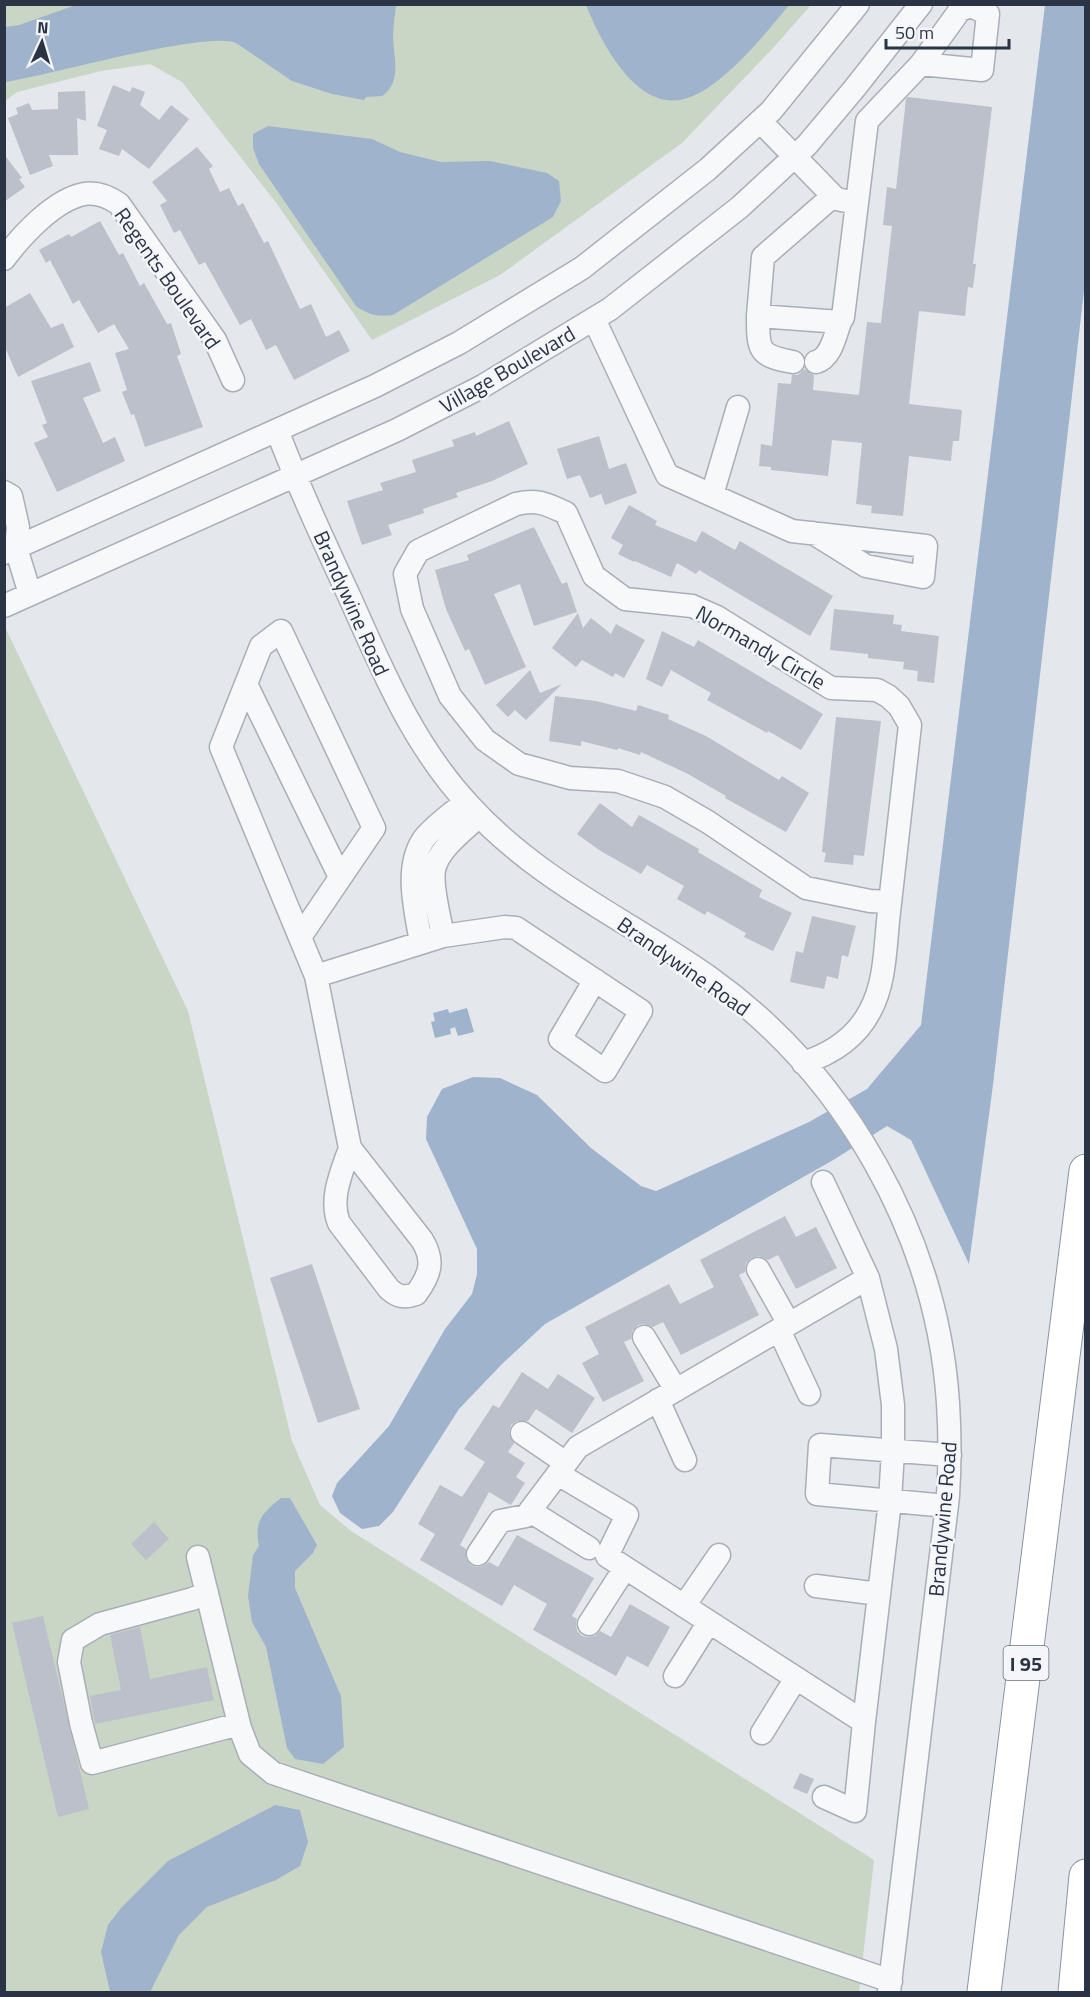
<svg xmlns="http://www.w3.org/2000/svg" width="1090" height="1997" font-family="'Titillium Web',sans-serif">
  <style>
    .green { fill: #c9d6c5 }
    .water { fill: #9fb4cc }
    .building { fill: #bbc0ca }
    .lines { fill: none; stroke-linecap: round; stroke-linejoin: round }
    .minor-casing { stroke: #a9aeb7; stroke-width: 25 }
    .highway-casing { stroke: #8b94a3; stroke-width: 35 }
    .minor { stroke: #f7f8fa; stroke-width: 22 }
    .highway { stroke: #fff; stroke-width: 33 }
    .labels { text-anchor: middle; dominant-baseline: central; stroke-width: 5; stroke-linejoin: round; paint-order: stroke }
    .shield { fill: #f4f6f9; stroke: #676e7b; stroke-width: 1.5 }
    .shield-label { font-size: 20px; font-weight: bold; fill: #2b3445 }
    .street-label { font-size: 21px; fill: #2b3445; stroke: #f4f6f9 }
  </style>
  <rect width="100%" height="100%" fill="#e4e7ec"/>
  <path class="green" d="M 5,5 L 811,5 L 774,47 L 682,143 L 500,275 L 372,340 L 277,204 L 182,82 L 150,64 L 101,71 L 17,92 L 5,101 Z
    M 4,629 L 6,629 L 188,1011 L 292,1441 L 320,1505 L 351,1531 L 874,1860 L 859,1992 L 5,1992 Z"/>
  <path class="water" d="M 76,5 L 396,5 C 395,16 393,27 393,38 C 394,58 402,82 382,96 L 366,97 L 364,100 L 332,94 L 292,81 L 236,43 C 208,30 46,76 5,82 L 5,27 L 19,25 Z
    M 586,5 L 789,5 C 766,33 721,90 684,99 C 636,112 600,40 586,5 Z
    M 1045,5 L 1085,5 L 1085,282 L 993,1085 L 969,1264 L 911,1140 L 887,1126 L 835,1159 L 545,1324 L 502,1364 L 459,1409 L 393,1512 L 379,1526 L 362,1529 L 340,1513 L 332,1496 L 337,1483 L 389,1426 L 445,1329 L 472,1294 L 477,1274 L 477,1249 L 426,1139 L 427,1117 L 442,1089 L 473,1077 L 500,1078 L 537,1095 L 591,1148 L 641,1186 L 656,1191 L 809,1122 L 867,1089 L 921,1025 Z
    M 268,126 L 372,139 L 400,152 L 441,162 L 490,161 L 547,173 L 559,181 L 561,201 L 553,217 L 393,315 C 377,317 369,315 356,306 L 259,164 L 253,148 L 253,134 Z
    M 467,1008 L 474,1032 L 458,1036 L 455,1027 L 450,1029 L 451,1034 L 435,1038 L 431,1022 L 435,1021 L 433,1013 L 448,1009 L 449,1013 Z
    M 281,1498 L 290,1498 L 317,1545 L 313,1553 L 295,1571 L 295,1588 L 341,1696 L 344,1747 L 323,1764 L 295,1759 L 287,1748 L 266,1647 L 252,1622 L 248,1596 L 253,1555 L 259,1546 C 254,1521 262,1513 281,1498 Z
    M 275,1805 L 300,1810 L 308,1842 L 300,1866 L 276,1880 L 207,1907 L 179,1935 L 150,1992 L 110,1992 L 101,1952 L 108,1925 L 121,1908 L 168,1861 Z"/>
  <path class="building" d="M 113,85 L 130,92 L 132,87 L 145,92 L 140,105 L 159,120 L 171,105 L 189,119 L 149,169 L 122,149 L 119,156 L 99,149 L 107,130 L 97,126 Z
    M 85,91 L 86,121 L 77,118 L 78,155 L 49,155 L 53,166 L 30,175 L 8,118 L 18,114 L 16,108 L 29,103 L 32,110 L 58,109 L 58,92 Z
    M 908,97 L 992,107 L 973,264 L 976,264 L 973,288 L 968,287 L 965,316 L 919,311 L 909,404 L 962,410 L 959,441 L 953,441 L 951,461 L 909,456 L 903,516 L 871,513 L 872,506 L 856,504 L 862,443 L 832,440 L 828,476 L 771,470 L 771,467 L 759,466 L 761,444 L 772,446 L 778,383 L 791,384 L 792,375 L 798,375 L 804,369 L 814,375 L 813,390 L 859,395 L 867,322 L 881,323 L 892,226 L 883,225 L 887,187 L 896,189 L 906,99 Z
    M 197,147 L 213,166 L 209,169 L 220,192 L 229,188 L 238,206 L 243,203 L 264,243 L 268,241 L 300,309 L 311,304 L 326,337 L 339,330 L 350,351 L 294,380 L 276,345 L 266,350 L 251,319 L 240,325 L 205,262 L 199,265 L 180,230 L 174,233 L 160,205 L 167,201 L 152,182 Z
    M 4,154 L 22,178 L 19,179 L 25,187 L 4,202 Z
    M 100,221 L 119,255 L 123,253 L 140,286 L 144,283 L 167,324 L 171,323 L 181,354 L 177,356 L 203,427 L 145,447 L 134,414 L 131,415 L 122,392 L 127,390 L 115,353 L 129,349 L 114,324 L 98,333 L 79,300 L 73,304 L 50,260 L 46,263 L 39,250 L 69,234 L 71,237 Z
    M 30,293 L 51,328 L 63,323 L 74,347 L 18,377 L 4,345 L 4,308 Z
    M 90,362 L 101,391 L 83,398 L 103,443 L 115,437 L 125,461 L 57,492 L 34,443 L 48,437 L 42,425 L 47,423 L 31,381 Z
    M 509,421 L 528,464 L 492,481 L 456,493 L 458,497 L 423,509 L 424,513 L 388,525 L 392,535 L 362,545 L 347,501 L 383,490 L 380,483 L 416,472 L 412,460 L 454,446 L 452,440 L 475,432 L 476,436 Z
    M 599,436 L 609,469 L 626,463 L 637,493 L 605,505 L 601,494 L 590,498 L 580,475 L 567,479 L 557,449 Z
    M 629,505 L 657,521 L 655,525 L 696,542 L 702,531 L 735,550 L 740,541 L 833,596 L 810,636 L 699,570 L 696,574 L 677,563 L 671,577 L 635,561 L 634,562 L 618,554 L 623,545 L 611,538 Z
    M 534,527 L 562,584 L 567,582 L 577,612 L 534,626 L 520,584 L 494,594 L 526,667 L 485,685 L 469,649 L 465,651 L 446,609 L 435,570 L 469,560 L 467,555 Z
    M 834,609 L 894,615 L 893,624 L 902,625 L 901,631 L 939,636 L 934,683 L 917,681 L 918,671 L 903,669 L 904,662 L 868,658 L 868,654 L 830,650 Z
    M 578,613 L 583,628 L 591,618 L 611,634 L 616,624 L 645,640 L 624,678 L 615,673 L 613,677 L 582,660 L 576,667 L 552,648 Z
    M 662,631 L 694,647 L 698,640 L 823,714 L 801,750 L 768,731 L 767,733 L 707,700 L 711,693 L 671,670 L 662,687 L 646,679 Z
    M 530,670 L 540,693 L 562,684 L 526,720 L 515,710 L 508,717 L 496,705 Z
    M 555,696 L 596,701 L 636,711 L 638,705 L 669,715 L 668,719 L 706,736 L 779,780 L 782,776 L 809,793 L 786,832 L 725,798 L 726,796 L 688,774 L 641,752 L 640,755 L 618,748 L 617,750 L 581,741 L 581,746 L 549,741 Z
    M 836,717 L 881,721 L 864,856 L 854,855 L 853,865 L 824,862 L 826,853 L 822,852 Z
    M 600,803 L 632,827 L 639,815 L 699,849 L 698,852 L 762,890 L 759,897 L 792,913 L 773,951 L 744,937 L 746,933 L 707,911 L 705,915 L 677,899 L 684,886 L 647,865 L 641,874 L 599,850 L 577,834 Z
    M 812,916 L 856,926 L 848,957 L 842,955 L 838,979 L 827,976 L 824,989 L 790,982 L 796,951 L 803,953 Z
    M 785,1216 L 796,1237 L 816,1227 L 837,1268 L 796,1289 L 778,1255 L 768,1260 L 759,1256 L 751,1258 L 746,1263 L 745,1272 L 739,1275 L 759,1315 L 681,1355 L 663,1322 L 653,1327 L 644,1324 L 638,1325 L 632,1331 L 631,1339 L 624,1342 L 644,1381 L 603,1402 L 582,1363 L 599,1354 L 585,1327 L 669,1284 L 680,1304 L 714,1287 L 700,1260 Z
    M 312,1264 L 360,1409 L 318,1423 L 270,1278 Z
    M 522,1372 L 548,1389 L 558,1374 L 595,1398 L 572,1433 L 536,1409 L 528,1421 L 517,1421 L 511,1425 L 509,1433 L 514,1443 L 508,1452 L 525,1463 L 516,1477 L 525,1483 L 511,1505 L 489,1492 L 460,1545 L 466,1549 L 466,1559 L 471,1565 L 477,1567 L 483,1566 L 489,1562 L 498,1567 L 517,1535 L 594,1578 L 572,1616 L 577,1619 L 576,1624 L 577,1631 L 582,1636 L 588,1637 L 595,1636 L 600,1631 L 611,1637 L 630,1604 L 670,1627 L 648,1667 L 627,1656 L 616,1676 L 533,1630 L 547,1604 L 514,1585 L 502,1606 L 420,1560 L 435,1534 L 418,1524 L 440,1485 L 462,1497 L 485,1462 L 464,1449 L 493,1405 L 499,1408 Z
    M 154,1522 L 169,1539 L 146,1560 L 131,1544 Z
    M 43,1616 L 89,1809 L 58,1817 L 12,1623 Z
    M 140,1627 L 150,1679 L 207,1667 L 214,1700 L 95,1724 L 90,1696 L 121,1690 L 110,1635 Z
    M 800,1773 L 814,1779 L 807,1794 L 793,1788 Z"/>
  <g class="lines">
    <g class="minor-casing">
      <path id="minor" d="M 760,121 L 836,199 L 857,203 L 843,317 L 840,322 L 758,316 L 763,257 L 833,196
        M 857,203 L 867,121 L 921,64 L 960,10 L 971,6 L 988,14 L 982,70 L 921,64
        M 4,259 C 22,235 54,200 84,194 C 97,192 109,197 119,204 L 215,340 L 233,380
        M 758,316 C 758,350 758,356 793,362
        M 594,319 L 667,475 L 792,531 L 926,546 L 923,577 L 866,566 L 813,533
        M 816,362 C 831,358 835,336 840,322
        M 277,430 C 299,488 325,544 351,600 C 383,672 414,746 469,805 C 538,881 628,920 710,978 C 846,1075 937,1237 948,1403 C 950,1434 950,1465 948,1496 L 889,1992
        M 4,492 L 11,496 L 18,527 L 16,548 L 30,594
        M 712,495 L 738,407
        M 4,553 L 375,386 L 459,343 L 582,268 L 708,169 L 771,111 L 858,4
        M 4,606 L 397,430 L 483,386 L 610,309 L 740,207 L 807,145 L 854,89 L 921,4
        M 246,684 L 340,877
        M 443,936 C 440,919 431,886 434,870 C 438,849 464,830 479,816
        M 300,937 L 374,828 L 281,631 L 261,646 L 221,747 L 316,976
        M 421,943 C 416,911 404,869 423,840 C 432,827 453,813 465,802
        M 803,1063 C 831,1054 856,1038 870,1011 C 886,982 885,945 889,912 C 896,850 903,788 910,725 L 899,706 L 888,696 L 877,690 L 831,688 L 717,617 L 692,606 L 625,599 L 594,576 L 566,513 C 546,504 538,499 516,504 L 418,551 L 405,574 L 412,609 L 450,696 L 485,740 L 519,764 L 570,778 L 618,781 L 665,797 L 708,822 L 806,888 L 870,901 L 890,902
        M 350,1148 C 342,1171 329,1199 339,1223 L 389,1289 C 398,1297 404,1298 416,1294 C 430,1275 435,1261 422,1240 L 350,1148 L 316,976 L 443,936 L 505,927 L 516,928 L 641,1011 L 605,1071 L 560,1039 L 595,980
        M 758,1269 L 789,1324
        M 779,1330 L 809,1394
        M 644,1337 L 676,1390
        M 658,1400 L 685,1460
        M 522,1433 L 566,1463
        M 558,1474 L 627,1515 L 607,1556 L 864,1722 L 890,1501 L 893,1451 L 893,1405 L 886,1349 L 868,1278 L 823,1182
        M 947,1506 L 817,1494 L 820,1445 L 950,1455
        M 530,1511 L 589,1548
        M 478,1554 L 500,1521 L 526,1516 L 578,1447 L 868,1278
        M 198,1557 L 240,1728 L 250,1754 L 273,1773 L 891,1981
        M 816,1586 L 879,1594
        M 207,1593 L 192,1599 L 100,1624 L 73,1640 L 69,1662 L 81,1723 L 92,1763 L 239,1724
        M 684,1606 L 719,1555
        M 589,1624 L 625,1568
        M 675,1676 L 709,1622
        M 762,1733 L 796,1678
        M 824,1797 L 855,1811 L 864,1722"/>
    </g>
    <g class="highway-casing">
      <path id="highway" d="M 984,1992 L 1086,1171
        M 1075,1992 L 1086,1876"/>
    </g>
    <use href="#minor" class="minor"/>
    <use href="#highway" class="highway"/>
  </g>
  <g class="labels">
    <rect class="shield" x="1003.5" y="1646" width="45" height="34" rx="4.5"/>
    <g class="shield-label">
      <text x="1026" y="1663">I 95</text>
    </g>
    <g class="street-label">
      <text transform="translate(168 278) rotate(55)">Regents Boulevard</text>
      <text transform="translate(507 369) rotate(-30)">Village Boulevard</text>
      <text transform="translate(352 603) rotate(66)">Brandywine Road</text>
      <text transform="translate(761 647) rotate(30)">Normandy Circle</text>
      <text transform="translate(684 966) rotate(35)">Brandywine Road</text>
      <text transform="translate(942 1519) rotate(-85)">Brandywine Road</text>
    </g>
  </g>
  <rect width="1090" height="1997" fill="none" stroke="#2b3445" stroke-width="12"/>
  <g transform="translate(42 42) rotate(4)" stroke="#f4f6f9" stroke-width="4.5" paint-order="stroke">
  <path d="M0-4.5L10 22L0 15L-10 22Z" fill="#2b3445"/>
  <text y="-9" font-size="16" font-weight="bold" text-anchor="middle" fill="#2b3445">N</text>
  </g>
  <path d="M886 39v9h123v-9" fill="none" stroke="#2b3445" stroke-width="3"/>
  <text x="895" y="39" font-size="18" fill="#2b3445" stroke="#f4f6f9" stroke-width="4.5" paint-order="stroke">50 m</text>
</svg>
